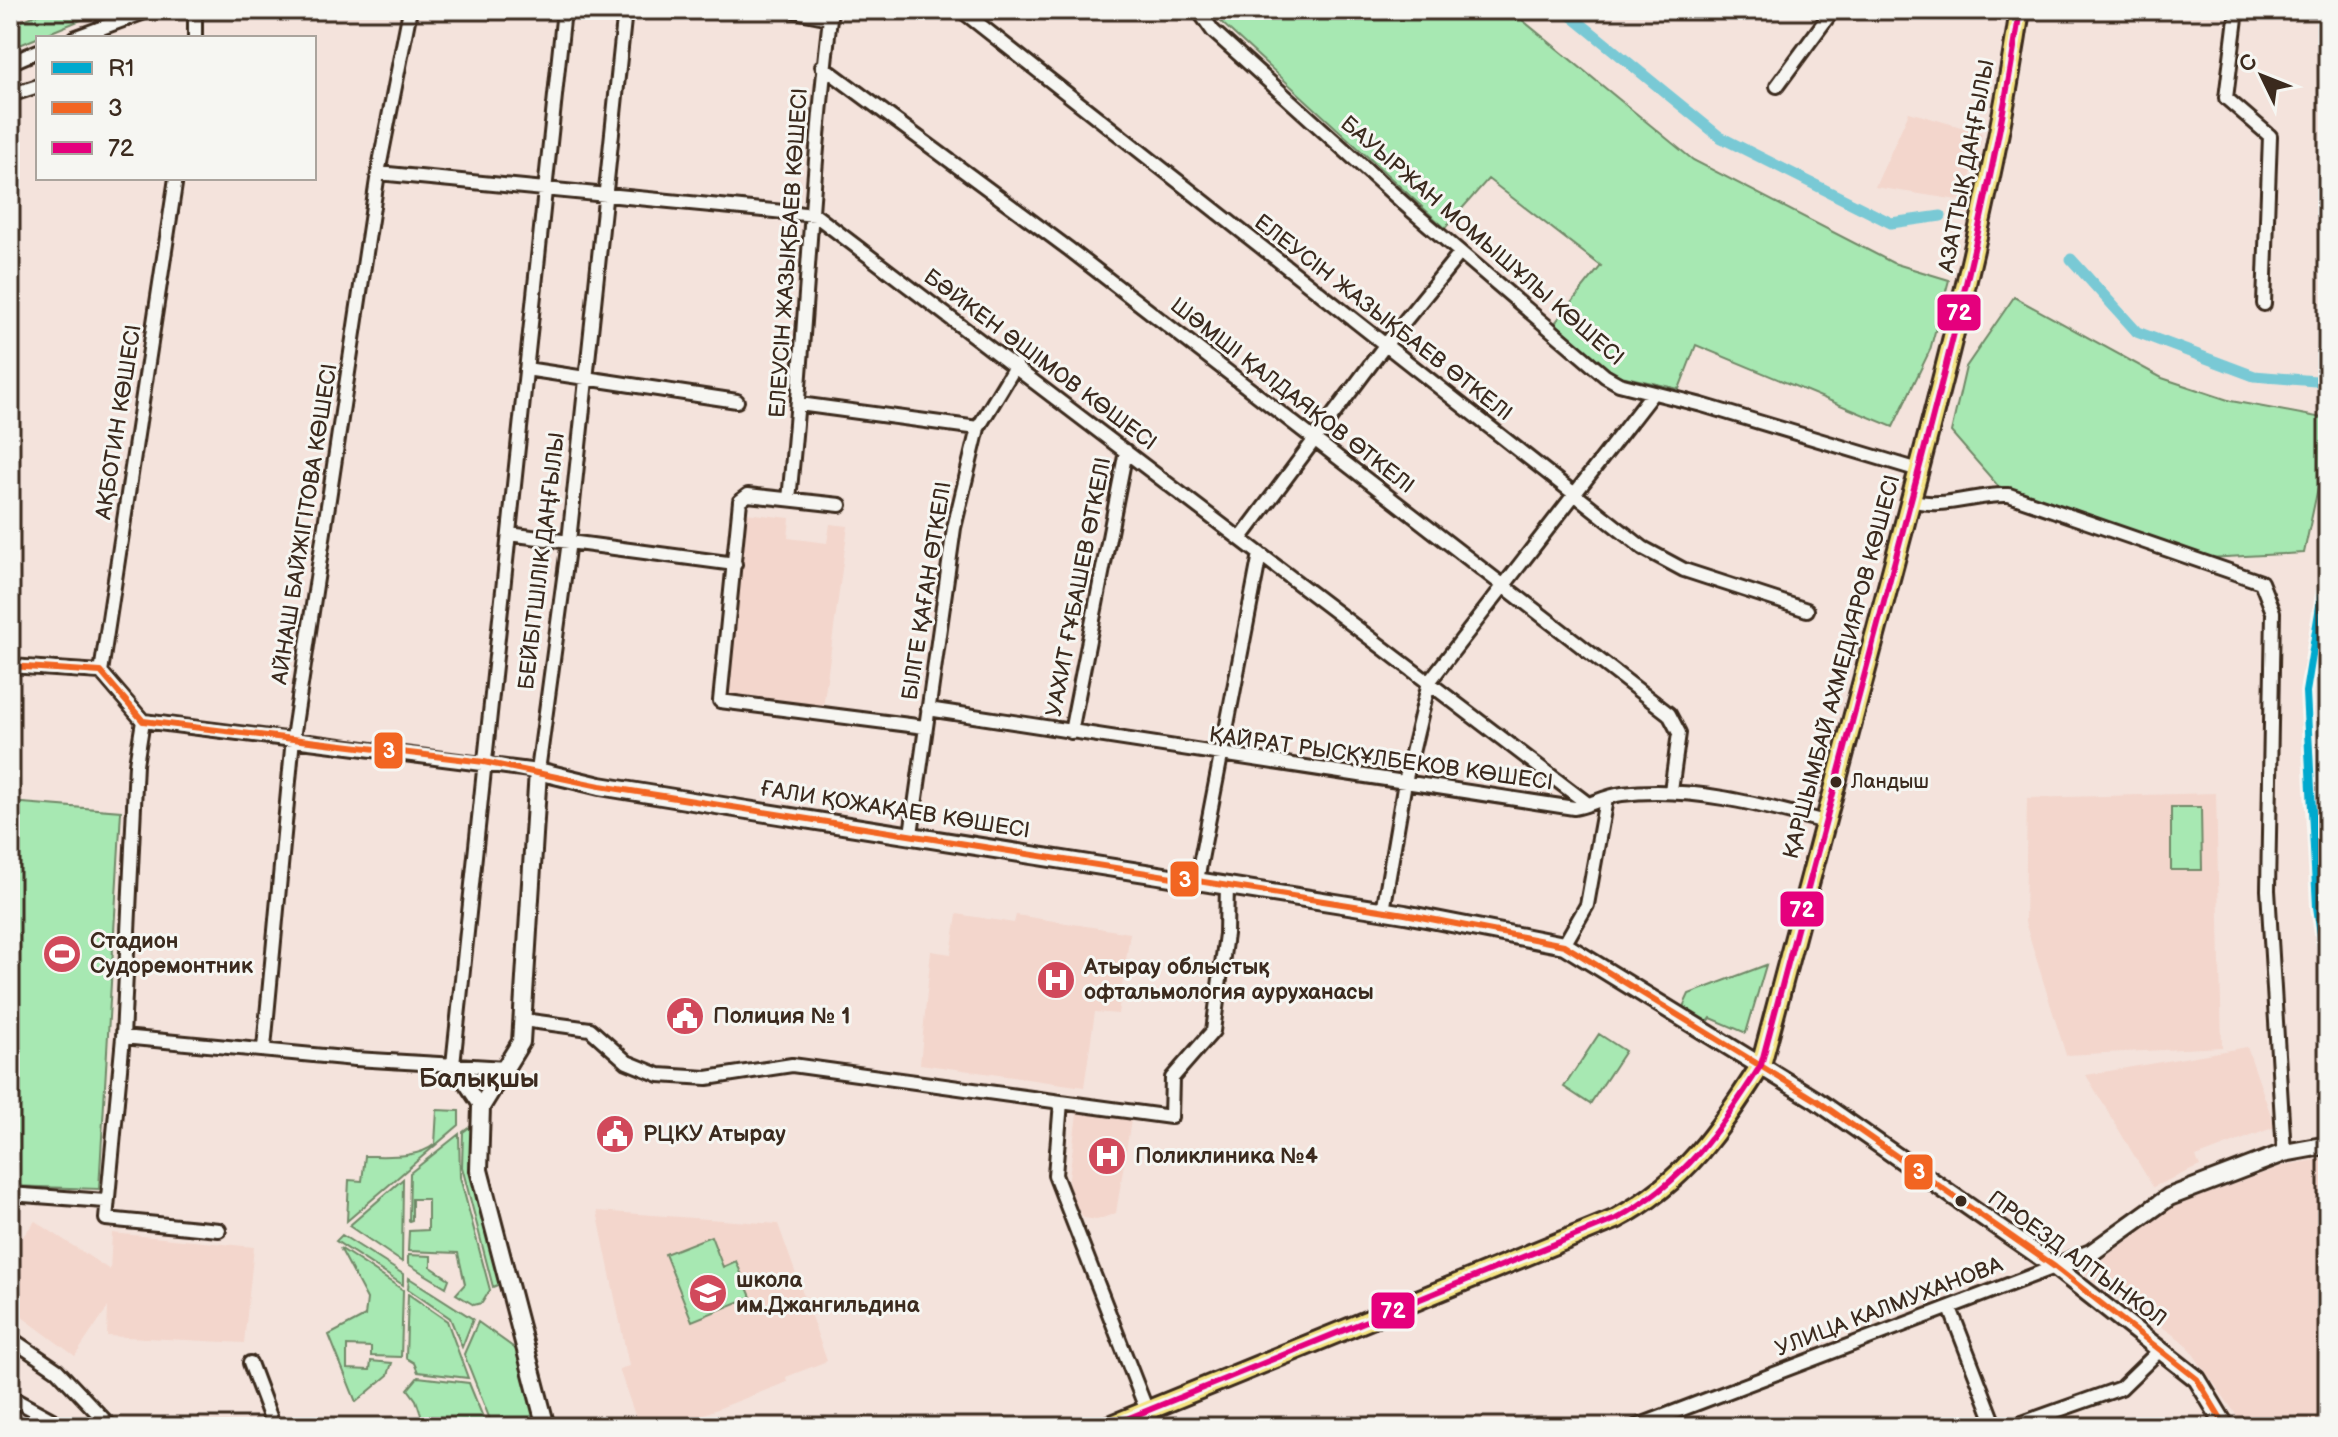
<svg xmlns="http://www.w3.org/2000/svg" width="2338" height="1437" font-family="'Balsamiq Sans',sans-serif">
  <style>
    .built { fill: #f3d6cc }
    .green { fill: #a7e8b2; stroke: #718968; stroke-width: 2 }
    .lines { fill: none; stroke-linecap: round; stroke-linejoin: round }
    .canal { stroke: #79c9d5; stroke-width: 11 }
    .street-casing { stroke: #3b2a1e; stroke-width: 18 }
    .secondary-casing { stroke: #3b2a1e; stroke-width: 22 }
    .primary-casing { stroke: #3b2a1e; stroke-width: 24 }
    .street { stroke: #f6f6f2; stroke-width: 12 }
    .secondary { stroke: #f6f6f2; stroke-width: 16 }
    .primary { stroke: #f5e382; stroke-width: 18 }
    .bus-1-casing { stroke: #f6f6f2; stroke-width: 12 }
    .bus-2-casing { stroke: #f6f6f2; stroke-width: 12 }
    .bus-1 { stroke: #f26522; stroke-width: 6 }
    .bus-2 { stroke: #e5007d; stroke-width: 6 }
    .rail-1-casing { stroke: #f6f6f2; stroke-width: 14 }
    .rail-1 { stroke: #00a9ce; stroke-width: 8 }
    .bus-dot { fill: #3b2a1e; stroke: #f6f6f2; stroke-width: 3 }
    .labels { text-anchor: middle; dominant-baseline: central; stroke-width: 6; stroke-linejoin: round; paint-order: stroke }
    .bus-label { font-size: 20px; fill: #3b2a1e; stroke: #f6f6f2; text-anchor: start }
    .street-label { font-size: 22px; fill: #3b2a1e; stroke: #f6f6f2 }
    .poi-label { font-size: 22px; font-weight: bold; fill: #3b2a1e; stroke: #f6f6f2; text-anchor: start }
    .quarter-label { font-size: 26px; font-weight: bold; fill: #3b2a1e; stroke: #f6f6f2 }
    .line-badge { stroke: #f6f6f2; stroke-width: 3 }
    .badge-label { font-size: 22px; text-anchor: middle; font-weight: bold; fill: #fff }
  </style>
  <rect width="100%" height="100%" fill="#f4e3dc"/>
  <filter id="ink" filterUnits="userSpaceOnUse"><feTurbulence type="fractalNoise" baseFrequency=".0125" numOctaves="2"/><feDisplacementMap in="SourceGraphic" scale="16" xChannelSelector="R" yChannelSelector="G"/><feConvolveMatrix kernelMatrix="1 2 1 2 8 2 1 2 1" color-interpolation-filters="sRGB"/></filter>
  <g filter="url(#ink)">
    <path class="built" d="M 1909,112 L 1982,133 L 1964,201 L 1875,187 Z
      M 745,513 L 790,518 L 788,538 L 827,543 L 830,524 L 848,526 L 823,708 L 729,700 Z
      M 2216,793 L 2222,1047 L 2066,1055 L 2025,922 L 2027,798 Z
      M 957,914 L 1014,923 L 1016,915 L 1130,933 L 1118,1014 L 1095,1012 L 1084,1087 L 920,1064 L 931,951 L 951,954 Z
      M 2247,1047 L 2275,1127 L 2196,1157 L 2200,1166 L 2153,1187 L 2086,1075 Z
      M 1077,1113 L 1131,1120 L 1116,1213 L 1097,1220 L 1084,1218 L 1067,1194 Z
      M 2328,1158 L 2328,1427 L 2245,1427 L 2186,1344 L 2085,1272 L 2173,1207 L 2285,1165 Z
      M 597,1211 L 778,1224 L 827,1361 L 786,1377 L 787,1382 L 676,1425 L 639,1427 L 619,1369 L 629,1366 Z
      M 35,1221 L 110,1270 L 112,1233 L 254,1247 L 244,1343 L 107,1336 L 108,1307 L 75,1356 L 10,1308 L 10,1253 Z"/>
    <path class="green" d="M 47,10 L 105,10 L 10,49 L 10,26 Z
      M 1208,10 L 1510,10 L 1693,160 L 1893,263 L 1949,280 L 1930,350 L 1893,427 L 1696,345 L 1679,389 L 1612,374 L 1555,323 L 1601,266 L 1488,179 L 1445,228 Z
      M 2014,297 L 2162,378 L 2231,401 L 2328,419 L 2328,441 L 2304,553 L 2207,558 L 1998,486 L 1951,432 L 1966,367 Z
      M 10,802 L 121,811 L 99,1189 L 10,1186 Z
      M 2171,807 L 2201,807 L 2202,870 L 2171,870 Z
      M 1766,965 L 1746,1033 L 1711,1018 L 1708,1022 L 1682,1009 L 1689,994 Z
      M 1599,1034 L 1625,1051 L 1590,1104 L 1564,1087 Z
      M 437,1110 L 459,1111 L 459,1125 L 347,1221 L 349,1180 L 362,1181 L 365,1156 C 386,1156 417,1159 435,1144 Z
      M 471,1126 L 471,1171 L 503,1283 L 493,1287 L 462,1167 L 463,1132 Z
      M 459,1134 L 460,1177 L 490,1290 L 482,1303 L 474,1305 L 456,1294 L 465,1284 L 458,1253 L 408,1251 L 409,1231 L 428,1230 L 428,1199 L 412,1199 L 412,1220 L 409,1221 L 410,1173 Z
      M 403,1179 L 402,1262 L 349,1226 Z
      M 342,1235 L 403,1274 L 403,1285 L 336,1241 Z
      M 711,1236 L 723,1267 L 736,1261 L 751,1297 L 692,1321 L 665,1254 Z
      M 340,1248 L 403,1290 L 401,1357 L 371,1356 L 371,1347 L 347,1346 L 347,1369 L 370,1370 L 371,1361 L 392,1363 L 388,1375 L 356,1402 L 329,1335 L 365,1316 L 367,1299 Z
      M 408,1255 L 431,1256 L 431,1267 L 449,1279 L 446,1287 L 408,1264 Z
      M 409,1278 L 473,1319 L 462,1347 L 450,1318 L 408,1289 Z
      M 408,1294 L 447,1321 L 468,1378 L 418,1372 L 414,1363 L 406,1358 Z
      M 478,1322 L 520,1352 L 539,1427 L 493,1427 L 464,1354 Z
      M 418,1377 L 469,1383 L 487,1427 L 425,1427 L 416,1400 L 408,1389 Z"/>
    <g class="lines">
      <path class="canal" d="M 1564,10 L 1720,137 L 1891,223 L 1941,216
        M 2071,259 L 2137,332 L 2254,376 L 2328,382"/>
      <g class="street-casing">
        <path id="street" d="M 790,10 L 830,18
          M 961,10 L 1643,548 L 1684,570 L 1807,610
          M 1198,10 L 1213,31 L 1411,210 L 1605,376 L 1619,384 L 1702,405 L 1919,470
          M 2237,10 L 2226,98 L 2270,136 L 2264,304
          M 74,38 L 150,10
          M 195,38 L 195,10
          M 10,63 L 38,51
          M 822,66 L 1069,249 L 1669,714 L 1679,733 L 1671,791
          M 1777,86 L 1833,10
          M 10,95 L 38,86
          M 378,173 L 815,215 L 1588,804
          M 526,369 L 737,401
          M 799,404 L 978,428
          M 789,499 C 806,336 811,172 831,10
          M 1911,500 C 1943,510 1976,493 2009,495 L 2261,582 L 2273,612 L 2268,890 L 2284,1153
          M 840,505 L 748,495 L 740,501 L 720,701 L 925,727
          M 509,534 L 735,564
          M 1241,538 L 1386,344 L 1460,253
          M 10,666 L 101,672 L 143,721 L 538,771 L 569,541 L 625,10
          M 101,672 L 176,178
          M 928,709 L 1574,808 C 1590,806 1605,796 1622,794 C 1691,786 1759,804 1825,822
          M 143,721 L 136,764 L 123,1037 L 106,1219 L 219,1230
          M 1071,732 L 1126,451
          M 911,834 L 954,528 L 978,428 L 1016,365
          M 1197,880 L 1260,554
          M 1383,911 L 1405,782 L 1429,682 L 1652,394
          M 1564,945 L 1587,905 L 1606,799
          M 523,1020 L 590,1029 L 627,1062 L 659,1075 L 707,1078 L 792,1065 L 1061,1102
          M 123,1037 L 355,1059 L 506,1068
          M 264,1048 L 293,738 L 378,173 L 410,10
          M 481,1107 L 453,1065 L 564,10
          M 10,1194 L 105,1201
          M 1950,1308 L 1996,1427
          M 10,1338 L 57,1370 L 111,1427
          M 250,1363 L 274,1427
          M 10,1397 L 65,1427
          M 1147,1411 L 1055,1175 L 1061,1102 L 1171,1117 L 1172,1078 L 1213,1031 L 1226,934 L 1227,884
          M 1635,1427 L 2055,1267
          M 2011,1427 L 2121,1388 L 2161,1349"/>
      </g>
      <g class="secondary-casing">
        <path id="secondary" d="M 2055,1267 L 2091,1253 L 2169,1197 L 2284,1153 L 2328,1145
          M 546,1427 L 479,1170 L 481,1107 L 521,1042 L 538,771 L 600,786 L 741,809 L 1405,914 L 1564,945 L 1816,1100 L 2055,1267 L 2197,1379 L 2226,1427"/>
      </g>
      <g class="primary-casing">
        <path id="primary" d="M 1107,1427 L 1616,1219 C 1685,1182 1720,1130 1761,1065 C 1809,880 1860,696 1908,511 C 1952,345 1995,180 2020,10"/>
      </g>
      <use href="#street" class="street"/>
      <use href="#secondary" class="secondary"/>
      <use href="#primary" class="primary"/>
      <g class="bus-1-casing">
        <path id="bus-1" d="M 10,666 L 101,672 L 143,721 L 484,762 L 600,786 L 1405,914 L 1564,945 L 1816,1100 L 2055,1267 L 2197,1379 L 2226,1427"/>
      </g>
      <g class="bus-2-casing">
        <path id="bus-2" d="M 1107,1427 L 1616,1219 C 1685,1182 1720,1130 1761,1065 C 1809,880 1860,696 1908,511 C 1952,345 1995,180 2020,10"/>
      </g>
      <use href="#bus-1" class="bus-1"/>
      <use href="#bus-2" class="bus-2"/>
      <g class="rail-1-casing">
        <path id="rail-1" d="M 2328,557 L 2306,692 L 2317,907 L 2328,980"/>
      </g>
      <use href="#rail-1" class="rail-1"/>
    </g>
  </g>
  <defs>
    <g id="stadium-disc" transform="scale(2)"><circle r="9.5" fill="#d1495b" stroke="#f6f6f2"/><path d="M0-5a6.5 5 0 1 0 0 10a6.5 5 0 1 0 0-10ZM-3.5-1.8h7v3.6h-7Z" fill="#fff"/></g>
    <g id="hospital-disc" transform="scale(2)"><circle r="9.5" fill="#d1495b" stroke="#f6f6f2"/><path d="M-5-5h3v3.5h4V-5h3V5h-3V1.5h-4V5h-3Z" fill="#fff"/></g>
    <g id="civic-disc" transform="scale(2)"><circle r="9.5" fill="#d1495b" stroke="#f6f6f2"/><path d="M-.6-6.5H3V-4.5H.6V-3L4-1V1h2V6H-6V1h2V-1L-.6-3ZM-1.2 2.5V6h2.4V2.5Z" fill="#fff"/></g>
    <g id="school-disc" transform="scale(2)"><circle r="9.5" fill="#d1495b" stroke="#f6f6f2"/><path d="M0-5L7-2L0 1L-7-2ZM-4 1L0 2.5L4 1V4Q0 6-4 4Z" fill="#fff"/></g>
  </defs>
  <g fill-rule="evenodd">
    <use href="#stadium-disc" x="62" y="954"/>
    <use href="#hospital-disc" x="1056" y="980"/>
    <use href="#civic-disc" x="685" y="1016"/>
    <use href="#civic-disc" x="615" y="1134"/>
    <use href="#hospital-disc" x="1107" y="1156"/>
    <use href="#school-disc" x="708" y="1293"/>
  </g>
  <g class="bus-dot">
    <circle cx="1836" cy="782" r="7"/>
    <circle cx="1961" cy="1201" r="7"/>
  </g>
  <g class="labels">
    <g class="bus-label">
      <text x="1851" y="782">Ландыш</text>
    </g>
    <g class="street-label">
      <text transform="translate(1967 166) rotate(-79)">АЗАТТЫҚ ДАҢҒЫЛЫ</text>
      <text transform="translate(1482 241) rotate(41)">БАУЫРЖАН МОМЫШҰЛЫ КӨШЕСІ</text>
      <text transform="translate(789 253) rotate(-86)">ЕЛЕУСІН ЖАЗЫҚБАЕВ КӨШЕСІ</text>
      <text transform="translate(1383 318) rotate(38)">ЕЛЕУСІН ЖАЗЫҚБАЕВ ӨТКЕЛІ</text>
      <text transform="translate(1040 360) rotate(37)">БӘЙКЕН ӘШІМОВ КӨШЕСІ</text>
      <text transform="translate(1292 396) rotate(38)">ШӘМШІ ҚАЛДАЯҚОВ ӨТКЕЛІ</text>
      <text transform="translate(119 422) rotate(-81)">АҚБОТИН КӨШЕСІ</text>
      <text transform="translate(305 524) rotate(-81)">АЙНАШ БАЙЖІГІТОВА КӨШЕСІ</text>
      <text transform="translate(542 561) rotate(-83)">БЕЙБІТШІЛІК ДАҢҒЫЛЫ</text>
      <text transform="translate(1079 587) rotate(-79)">УАХИТ ҒҰБАШЕВ ӨТКЕЛІ</text>
      <text transform="translate(927 591) rotate(-81)">БІЛГЕ ҚАҒАН ӨТКЕЛІ</text>
      <text transform="translate(1842 667) rotate(-75)">ҚАРШЫМБАЙ АХМЕДИЯРОВ КӨШЕСІ</text>
      <text transform="translate(1381 759) rotate(8)">ҚАЙРАТ РЫСҚҰЛБЕКОВ КӨШЕСІ</text>
      <text transform="translate(895 810) rotate(9)">ҒАЛИ ҚОЖАҚАЕВ КӨШЕСІ</text>
      <text transform="translate(2077 1259) rotate(36)">ПРОЕЗД АЛТЫНКОЛ</text>
      <text transform="translate(1889 1307) rotate(-21)">УЛИЦА КАЛМУХАНОВА</text>
    </g>
    <g class="poi-label">
      <text x="90" y="941">Стадион<tspan x="90" dy="25">Судоремонтник</tspan></text>
      <text x="1084" y="967">Атырау облыстық<tspan x="1084" dy="25">офтальмология ауруханасы</tspan></text>
      <text x="713" y="1016">Полиция № 1</text>
      <text x="643" y="1134">РЦКУ Атырау</text>
      <text x="1135" y="1156">Поликлиника №4</text>
      <text x="736" y="1280">школа<tspan x="736" dy="25">им.Джангильдина</tspan></text>
    </g>
    <g class="quarter-label">
      <text x="479" y="1079">Балықшы</text>
    </g>
  </g>
  <g class="line-badge">
    <rect x="1936" y="293" width="46" height="39" rx="8" fill="#e5007d"/>
    <rect x="373" y="731" width="31" height="39" rx="8" fill="#f26522"/>
    <rect x="1169" y="860" width="31" height="38" rx="8" fill="#f26522"/>
    <rect x="1779" y="890" width="46" height="38" rx="8" fill="#e5007d"/>
    <rect x="1903" y="1153" width="31" height="38" rx="8" fill="#f26522"/>
    <rect x="1370" y="1291" width="46" height="39" rx="8" fill="#e5007d"/>
  </g>
  <g class="badge-label">
    <text x="1959" y="320">72</text>
    <text x="389" y="758">3</text>
    <text x="1185" y="887">3</text>
    <text x="1802" y="917">72</text>
    <text x="1919" y="1179">3</text>
    <text x="1393" y="1318">72</text>
  </g>
  <rect width="2338" height="1437" fill="none" stroke="#f6f6f2" stroke-width="40"/>
  <rect x="20" y="20" width="2298" height="1397" fill="none" stroke="#3b2a1e" stroke-width="3" filter="url(#ink)"/>
  <rect x="36" y="36" width="280" height="144" fill="#f6f6f2" stroke="#aba49d" stroke-width="2"/>
  <rect x="52" y="62" width="40" height="12" fill="#00a9ce" stroke="#aba49d" stroke-width="2"/>
  <text x="108" y="76" font-size="24" fill="#3b2a1e">R1</text>
  <rect x="52" y="102" width="40" height="12" fill="#f26522" stroke="#aba49d" stroke-width="2"/>
  <text x="108" y="116" font-size="24" fill="#3b2a1e">3</text>
  <rect x="52" y="142" width="40" height="12" fill="#e5007d" stroke="#aba49d" stroke-width="2"/>
  <text x="108" y="156" font-size="24" fill="#3b2a1e">72</text>
  <g transform="translate(2262 76) rotate(313)" stroke="#f6f6f2" stroke-width="6" paint-order="stroke">
  <path d="M0-6L14 30L0 20L-14 30Z" fill="#3b2a1e"/>
  <text y="-12" font-size="22" font-weight="bold" text-anchor="middle" fill="#3b2a1e">С</text>
  </g>
</svg>
